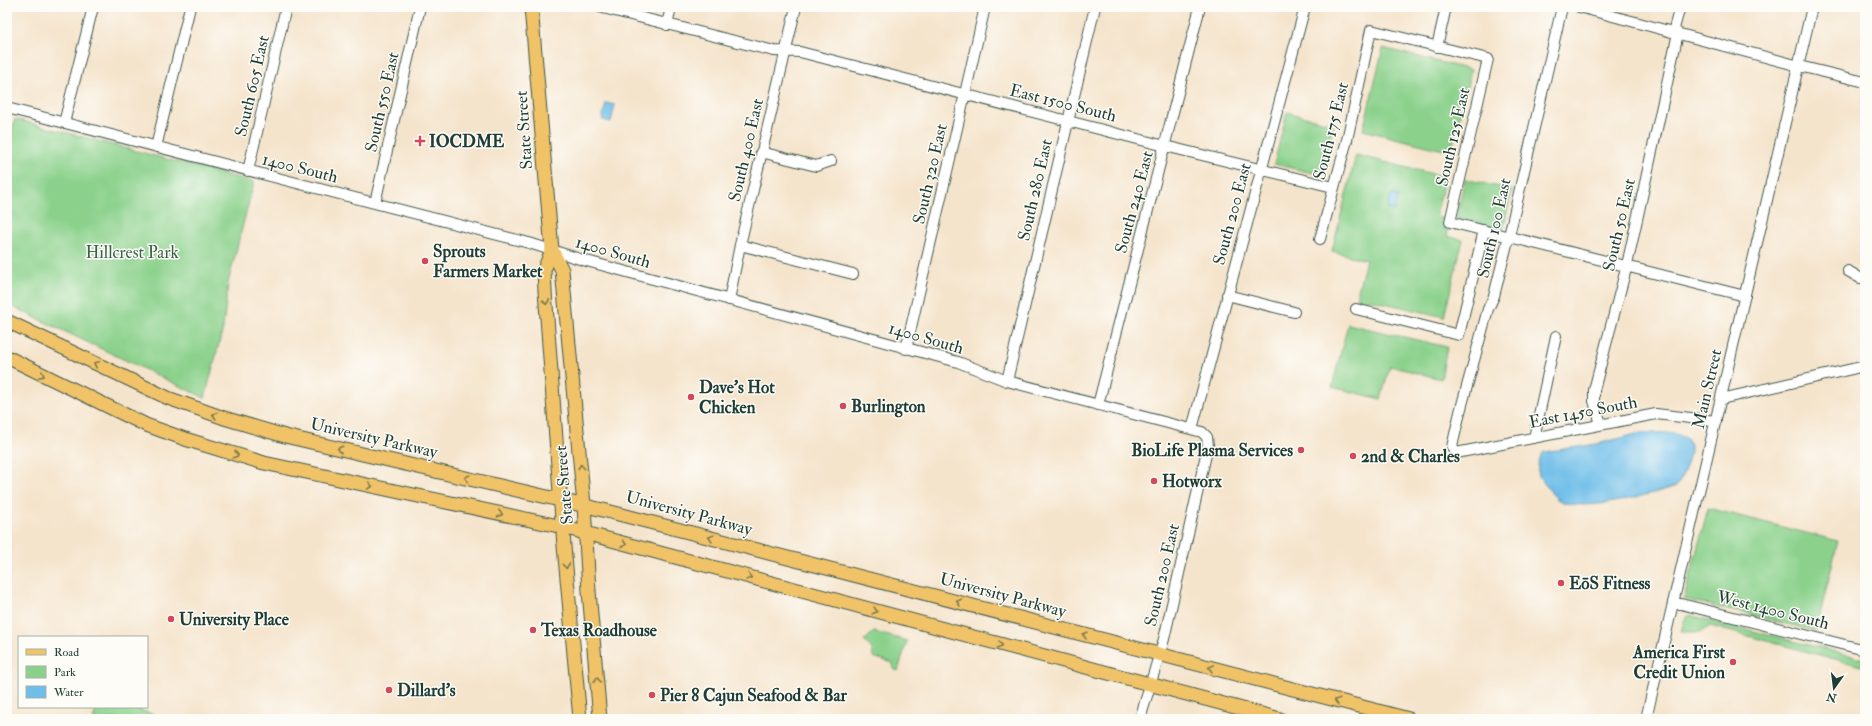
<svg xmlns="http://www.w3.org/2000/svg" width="1872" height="726" font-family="'IM FELL Double Pica',serif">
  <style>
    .green { fill: #8bd18c; stroke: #558760 }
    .water { fill: #6ebee9; stroke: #467e8e }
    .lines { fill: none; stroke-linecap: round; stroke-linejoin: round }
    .minor-casing { stroke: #3f564b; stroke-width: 12 }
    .major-casing { stroke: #3f564b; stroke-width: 15 }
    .minor { stroke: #fff; stroke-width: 10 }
    .major { stroke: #f1c369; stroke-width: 13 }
    .oneway { stroke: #7d794c }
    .poi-dot { fill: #d1495b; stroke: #fdfcf7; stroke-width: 1.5 }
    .labels { text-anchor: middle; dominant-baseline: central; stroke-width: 3; stroke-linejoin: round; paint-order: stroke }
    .street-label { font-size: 17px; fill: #1f3d34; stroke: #fdfcf7 }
    .poi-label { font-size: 17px; font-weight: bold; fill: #1f3d34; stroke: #fdfcf7; text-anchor: start }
    .park-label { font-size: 17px; fill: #3a624a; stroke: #fdfcf7 }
  </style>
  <rect width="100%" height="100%" fill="#fdfcf7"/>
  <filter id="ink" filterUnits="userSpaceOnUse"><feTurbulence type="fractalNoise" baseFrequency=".025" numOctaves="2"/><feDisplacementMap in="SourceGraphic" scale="8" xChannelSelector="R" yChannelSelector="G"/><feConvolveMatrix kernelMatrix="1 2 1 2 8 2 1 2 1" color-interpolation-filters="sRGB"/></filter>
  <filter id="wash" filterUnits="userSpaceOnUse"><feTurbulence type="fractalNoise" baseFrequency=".012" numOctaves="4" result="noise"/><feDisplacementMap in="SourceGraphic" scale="16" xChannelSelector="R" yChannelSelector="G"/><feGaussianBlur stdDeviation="0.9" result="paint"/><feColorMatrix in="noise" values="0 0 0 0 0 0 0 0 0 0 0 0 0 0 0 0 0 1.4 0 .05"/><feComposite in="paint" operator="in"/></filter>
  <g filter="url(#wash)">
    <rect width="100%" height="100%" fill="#f5e4cc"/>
    <path class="green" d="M 1383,48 L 1471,70 L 1451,152 L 1363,130 Z
      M 1287,112 L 1333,124 L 1321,175 L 1274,164 Z
      M 15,119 L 254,182 L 228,283 L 223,328 L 205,398 L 7,304 L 7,145 Z
      M 1356,155 L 1445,177 L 1436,216 L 1446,219 L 1449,226 L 1447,236 L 1463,240 L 1444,317 L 1368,299 L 1367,302 L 1356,299 L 1366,260 L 1332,251 Z
      M 1465,179 L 1512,190 L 1503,230 L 1456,218 Z
      M 1348,324 L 1447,347 L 1441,379 L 1390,366 L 1381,399 L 1332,387 Z
      M 1708,508 L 1838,541 L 1816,631 L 1684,599 Z
      M 1689,615 L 1865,659 L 1865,667 L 1710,626 L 1701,632 L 1681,632 L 1684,621 Z
      M 874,632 L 907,641 L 898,671 L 893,669 L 893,663 L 873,657 L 872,649 L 864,641 Z
      M 97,707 L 130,707 L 168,719 L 93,719 Z"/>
    <path class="water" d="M 606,103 L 615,105 L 611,122 L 602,120 Z
      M 1391,194 L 1398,196 L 1394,211 L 1387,209 Z
      M 1640,433 C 1654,433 1672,431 1684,437 C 1699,444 1682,476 1677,486 C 1652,494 1580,515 1557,499 C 1552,495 1548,487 1543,482 C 1535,473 1537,461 1544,452 L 1597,444 Z"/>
  </g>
  <g filter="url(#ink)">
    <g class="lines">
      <g class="minor-casing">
        <path id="minor" d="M 599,7 L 774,51 L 800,52 L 1165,146 L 1333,187
          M 1562,7 L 1509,236 L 1494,296 L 1488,309 L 1460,412 L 1452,447 L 1456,453 L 1656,414 L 1716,421
          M 1579,7 L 1799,66 L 1865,82
          M 667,25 L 671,7
          M 1673,32 L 1680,7
          M 1437,47 L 1446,7
          M 7,108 L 529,243 L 583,260 L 958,362 L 1007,381 L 1202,432 L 1207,437 L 1208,446 L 1164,639 L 1140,719
          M 64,123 L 93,7
          M 156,147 L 190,7
          M 761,152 L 816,166 L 831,161
          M 248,171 L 286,7
          M 375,203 L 420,7
          M 1320,239 L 1347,140 L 1371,30 L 1488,59 L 1450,222 L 1745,296
          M 740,245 L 853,274
          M 1848,271 L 1860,278 L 1865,278
          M 1227,295 L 1294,312
          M 729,300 L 740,245 L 796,7
          M 1356,309 L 1459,335 L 1484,230
          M 906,349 L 985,7
          M 1007,381 L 1095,7
          M 1721,399 L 1865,366
          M 1098,405 L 1200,7
          M 1601,424 L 1594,401 L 1594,390 L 1627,265 L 1678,33
          M 1192,429 L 1305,7
          M 1534,438 L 1556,336
          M 1673,602 L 1865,650
          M 1646,719 L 1812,7"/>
      </g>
      <g class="major-casing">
        <path id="major" d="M 531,7 L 552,250 L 562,270 L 584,505 L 589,591 L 600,719
          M 552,250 L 544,270 L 545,291 L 564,546 L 580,719
          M 7,321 L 168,398 L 224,418 L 285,436 L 603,510 L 1409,719
          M 7,357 L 146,425 L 185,439 L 264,463 L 563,527 L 1280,719"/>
      </g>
      <use href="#minor" class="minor"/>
      <use href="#major" class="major"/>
    </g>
    <defs><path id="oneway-chevron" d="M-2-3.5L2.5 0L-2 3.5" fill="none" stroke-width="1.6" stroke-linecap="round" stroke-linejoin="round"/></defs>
    <g class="oneway">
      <use href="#oneway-chevron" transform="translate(546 302) rotate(85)"/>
      <use href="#oneway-chevron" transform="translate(96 364) rotate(-155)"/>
      <use href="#oneway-chevron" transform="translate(42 375) rotate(26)"/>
      <use href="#oneway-chevron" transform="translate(215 415) rotate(-162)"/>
      <use href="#oneway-chevron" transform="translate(340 449) rotate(-167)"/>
      <use href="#oneway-chevron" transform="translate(236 455) rotate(16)"/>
      <use href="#oneway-chevron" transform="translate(581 467) rotate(-95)"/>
      <use href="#oneway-chevron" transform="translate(467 478) rotate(-167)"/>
      <use href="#oneway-chevron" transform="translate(370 486) rotate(12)"/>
      <use href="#oneway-chevron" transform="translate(500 514) rotate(12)"/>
      <use href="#oneway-chevron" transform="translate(711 538) rotate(-165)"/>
      <use href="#oneway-chevron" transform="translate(624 544) rotate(15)"/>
      <use href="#oneway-chevron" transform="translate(566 566) rotate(85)"/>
      <use href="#oneway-chevron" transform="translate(749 577) rotate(15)"/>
      <use href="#oneway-chevron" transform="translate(959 602) rotate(-165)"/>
      <use href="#oneway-chevron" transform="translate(875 611) rotate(16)"/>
      <use href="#oneway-chevron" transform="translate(1085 635) rotate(-165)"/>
      <use href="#oneway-chevron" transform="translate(1000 645) rotate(15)"/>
      <use href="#oneway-chevron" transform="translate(1211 668) rotate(-165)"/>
      <use href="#oneway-chevron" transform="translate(597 680) rotate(-95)"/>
      <use href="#oneway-chevron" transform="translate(1337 701) rotate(-165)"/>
    </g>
  </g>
  <g class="poi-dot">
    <path d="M418 135h4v4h4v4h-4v4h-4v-4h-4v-4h4z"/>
    <circle cx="425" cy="261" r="4"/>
    <circle cx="691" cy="397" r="4"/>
    <circle cx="843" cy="406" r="4"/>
    <circle cx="1301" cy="450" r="4"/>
    <circle cx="1353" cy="456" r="4"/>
    <circle cx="1154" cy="481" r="4"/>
    <circle cx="1561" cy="583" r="4"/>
    <circle cx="171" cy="619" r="4"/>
    <circle cx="533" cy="630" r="4"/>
    <circle cx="1733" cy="662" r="4"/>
    <circle cx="389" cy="690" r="4"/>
    <circle cx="652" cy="695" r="4"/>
  </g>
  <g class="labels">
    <g class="street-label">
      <text transform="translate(252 86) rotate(-77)">South 605 East</text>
      <text transform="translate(382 102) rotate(-77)">South 550 East</text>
      <text transform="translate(1063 103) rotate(14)">East 1500 South</text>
      <text transform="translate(524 130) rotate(-94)">State Street</text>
      <text transform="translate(1331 131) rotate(-76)">South 175 East</text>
      <text transform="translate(1453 137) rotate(-77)">South 125 East</text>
      <text transform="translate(746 150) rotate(-77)">South 400 East</text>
      <text transform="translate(300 168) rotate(14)">1400 South</text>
      <text transform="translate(930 174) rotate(-77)">South 320 East</text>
      <text transform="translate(1035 190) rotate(-77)">South 280 East</text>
      <text transform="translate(1134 202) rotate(-75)">South 240 East</text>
      <text transform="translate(1232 214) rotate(-75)">South 200 East</text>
      <text transform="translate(1619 225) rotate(-77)">South 50 East</text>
      <text transform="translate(1494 228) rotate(-77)">South 100 East</text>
      <text transform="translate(613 252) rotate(16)">1400 South</text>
      <text transform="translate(926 338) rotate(16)">1400 South</text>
      <text transform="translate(1707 389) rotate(-77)">Main Street</text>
      <text transform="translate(1583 412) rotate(-11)">East 1450 South</text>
      <text transform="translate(374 438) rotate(13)">University Parkway</text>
      <text transform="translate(564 485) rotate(-95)">State Street</text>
      <text transform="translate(689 513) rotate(15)">University Parkway</text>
      <text transform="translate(1162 575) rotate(-77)">South 200 East</text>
      <text transform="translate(1003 595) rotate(15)">University Parkway</text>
      <text transform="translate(1773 610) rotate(14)">West 1400 South</text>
    </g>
    <g class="poi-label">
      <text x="429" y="141">IOCDME</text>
      <text x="433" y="251">Sprouts<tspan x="433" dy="20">Farmers Market</tspan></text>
      <text x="699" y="387">Dave's Hot<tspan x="699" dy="20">Chicken</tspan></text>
      <text x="851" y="406">Burlington</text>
      <text x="1293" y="450" text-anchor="end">BioLife Plasma Services</text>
      <text x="1361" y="456">2nd &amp; Charles</text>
      <text x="1162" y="481">Hotworx</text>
      <text x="1569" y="583">EōS Fitness</text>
      <text x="179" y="619">University Place</text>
      <text x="541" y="630">Texas Roadhouse</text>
      <text x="1725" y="652" text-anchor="end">America First<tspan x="1725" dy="20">Credit Union</tspan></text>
      <text x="397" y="690">Dillard's</text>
      <text x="660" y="695">Pier 8 Cajun Seafood &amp; Bar</text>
    </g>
    <g class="park-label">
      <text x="132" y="252">Hillcrest Park</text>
    </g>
  </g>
  <rect width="1872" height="726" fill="none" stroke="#fdfcf7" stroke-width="24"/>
  <rect x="18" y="636" width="130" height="72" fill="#fdfcf7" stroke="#a4b0a9"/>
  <rect x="26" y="649" width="20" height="6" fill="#f1c369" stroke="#a4b0a9"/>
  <text x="54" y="656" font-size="12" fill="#1f3d34">Road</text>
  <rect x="26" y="666" width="20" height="12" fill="#8bd18c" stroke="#a4b0a9"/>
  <text x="54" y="676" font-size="12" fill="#1f3d34">Park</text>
  <rect x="26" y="686" width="20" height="12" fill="#6ebee9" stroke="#a4b0a9"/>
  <text x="54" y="696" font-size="12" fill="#1f3d34">Water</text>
  <g transform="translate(1834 688) rotate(194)" stroke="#fdfcf7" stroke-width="3" paint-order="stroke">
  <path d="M0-3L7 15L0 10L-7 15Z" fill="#1f3d34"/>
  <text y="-6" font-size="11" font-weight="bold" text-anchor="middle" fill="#1f3d34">N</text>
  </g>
</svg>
